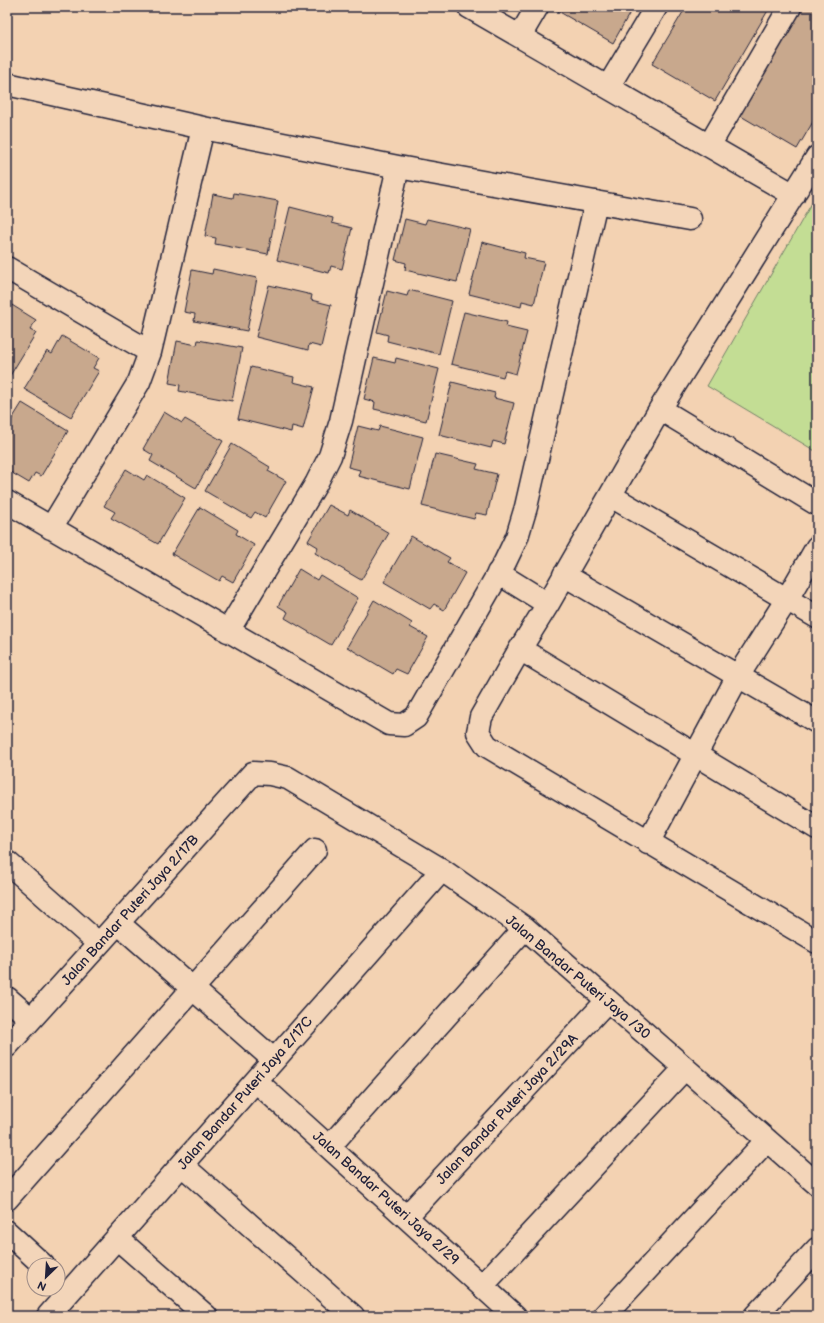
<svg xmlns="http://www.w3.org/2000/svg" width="824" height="1323" font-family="'Balsamiq Sans',sans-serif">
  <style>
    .green { fill: #c3dd94; stroke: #728068 }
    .building { fill: #c8a88d; stroke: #22223b }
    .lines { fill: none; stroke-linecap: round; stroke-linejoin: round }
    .minor-casing { stroke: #22223b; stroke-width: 25 }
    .minor { stroke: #f3d5b9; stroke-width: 22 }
    .labels { text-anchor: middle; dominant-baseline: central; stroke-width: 4; stroke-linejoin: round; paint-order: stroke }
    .street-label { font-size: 14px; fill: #22223b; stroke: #f3d5b9 }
  </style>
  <rect width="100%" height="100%" fill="#f3d2b2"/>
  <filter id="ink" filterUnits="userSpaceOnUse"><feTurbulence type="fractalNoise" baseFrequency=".025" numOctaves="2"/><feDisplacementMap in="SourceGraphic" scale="8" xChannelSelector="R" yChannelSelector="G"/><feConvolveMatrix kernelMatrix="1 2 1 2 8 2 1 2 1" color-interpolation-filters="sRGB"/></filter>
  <g filter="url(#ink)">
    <path class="green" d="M 817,194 L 817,452 L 707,386 Z"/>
    <path class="building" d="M 551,7 L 633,7 L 613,43 Z
      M 686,7 L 770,7 L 715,101 L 652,64 Z
      M 796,7 L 817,7 L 817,115 L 797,149 L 734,112 Z
      M 234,193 L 278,201 L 268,254 L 215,244 L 216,238 L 205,236 L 213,194 L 233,198 Z
      M 290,207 L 333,218 L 332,223 L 352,228 L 342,269 L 331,266 L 329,273 L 277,260 Z
      M 405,219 L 425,224 L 427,219 L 470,229 L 457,282 L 405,270 L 406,263 L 395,260 Z
      M 482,242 L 525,253 L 524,258 L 544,262 L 534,304 L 522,301 L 521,307 L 469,294 Z
      M 213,269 L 257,278 L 247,331 L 194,321 L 195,314 L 184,312 L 192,270 L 212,274 Z
      M 269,285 L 312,295 L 311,300 L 331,305 L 321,347 L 309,344 L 308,350 L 256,337 Z
      M 409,290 L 452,301 L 439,354 L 387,341 L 388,335 L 377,332 L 387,291 L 407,296 Z
      M 7,302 L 36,320 L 30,330 L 36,333 L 8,379 L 7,378 Z
      M 464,312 L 507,322 L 506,327 L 527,332 L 516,374 L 505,371 L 503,377 L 451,364 Z
      M 62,336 L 99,358 L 93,368 L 99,371 L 71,417 L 24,389 L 47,351 L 52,354 Z
      M 198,340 L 242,348 L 232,401 L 179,391 L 180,385 L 169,383 L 177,341 L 197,345 Z
      M 374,358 L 395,363 L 396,358 L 439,369 L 426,421 L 374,409 L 375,402 L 364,399 Z
      M 251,367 L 294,377 L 293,382 L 314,387 L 303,429 L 292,426 L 291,432 L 238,419 Z
      M 452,382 L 495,393 L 494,398 L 514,403 L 504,444 L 493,441 L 491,448 L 439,435 Z
      M 22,403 L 68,431 L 41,476 L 35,473 L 29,483 L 7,470 L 7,427 Z
      M 164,412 L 182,423 L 185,419 L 223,441 L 196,488 L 150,461 L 153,455 L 143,449 Z
      M 358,426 L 378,431 L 380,426 L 423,437 L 410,489 L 358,476 L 360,470 L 348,467 Z
      M 232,444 L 270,467 L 268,471 L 286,481 L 265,518 L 255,512 L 251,518 L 205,491 Z
      M 435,454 L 478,464 L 476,469 L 497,474 L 487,515 L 476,513 L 474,519 L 422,506 Z
      M 126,469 L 144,480 L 147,475 L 185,498 L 158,544 L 111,518 L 115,512 L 104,506 Z
      M 329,505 L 348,515 L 350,510 L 389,533 L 361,580 L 315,553 L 318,547 L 308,541 Z
      M 200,507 L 238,530 L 236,534 L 254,545 L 233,582 L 222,576 L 219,581 L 172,554 Z
      M 411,536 L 450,558 L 447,562 L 465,573 L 444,610 L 434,604 L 430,609 L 384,582 Z
      M 299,569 L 317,580 L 320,575 L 358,598 L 331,645 L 285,618 L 288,612 L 278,606 Z
      M 374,600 L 412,623 L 410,627 L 428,637 L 407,674 L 396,669 L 393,674 L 347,647 Z"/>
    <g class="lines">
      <g class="minor-casing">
        <path id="minor" d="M 469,7 L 794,195
          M 520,36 L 537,7
          M 7,84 L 203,128 L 398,167 L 690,219
          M 608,87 L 656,7
          M 709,146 L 790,7
          M 817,157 L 660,409 L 548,604 L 520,649 L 481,717 L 478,732 L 487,746 L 817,942
          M 7,268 L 150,352
          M 660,409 L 817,504
          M 611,496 L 817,617
          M 7,502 L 389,724 L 404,725 L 416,717 L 505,562 L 517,537 L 526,507 L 596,202
          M 51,528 L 139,382 L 150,352 L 203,128
          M 498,573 L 548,604
          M 564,575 L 817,722
          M 228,631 L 316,484 L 330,456 L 341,421 L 398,167
          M 520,649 L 817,828
          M 648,843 L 738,676 L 787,599 L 817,547
          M 7,862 L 99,944
          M 118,923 L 274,1060
          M 7,998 L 31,1019
          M 7,1046 L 253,773 L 270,774 L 288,778 L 442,870 L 525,928 L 817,1184
          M 256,1081 L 515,1316
          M 329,1147 L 525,928
          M 182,1165 L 353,1316
          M 7,1199 L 315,850
          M 406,1217 L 607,1001
          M 7,1232 L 43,1265
          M 117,1238 L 206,1316
          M 482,1286 L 685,1068
          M 48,1316 L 442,870
          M 604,1316 L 767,1140
          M 755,1316 L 817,1249"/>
      </g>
      <use href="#minor" class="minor"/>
    </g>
  </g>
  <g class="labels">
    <g class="street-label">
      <text transform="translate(130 910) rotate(-48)">Jalan Bandar Puteri Jaya 2/17B</text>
      <text transform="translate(578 977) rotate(40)">Jalan Bandar Puteri Jaya /30</text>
      <text transform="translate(245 1093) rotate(-49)">Jalan Bandar Puteri Jaya 2/17C</text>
      <text transform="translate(507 1109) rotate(-47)">Jalan Bandar Puteri Jaya 2/29A</text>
      <text transform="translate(386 1198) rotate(42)">Jalan Bandar Puteri Jaya 2/29</text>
    </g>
  </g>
  <rect width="824" height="1323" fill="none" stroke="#f3d5b9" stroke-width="24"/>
  <rect x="12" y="12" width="800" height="1299" fill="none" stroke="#22223b" stroke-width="1.5" filter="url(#ink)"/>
  <g transform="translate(46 1277) rotate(205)"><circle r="19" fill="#f3d5b9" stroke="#9f8d87"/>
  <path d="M0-3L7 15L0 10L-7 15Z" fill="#22223b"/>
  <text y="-6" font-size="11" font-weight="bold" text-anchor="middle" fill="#22223b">N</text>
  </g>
</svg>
